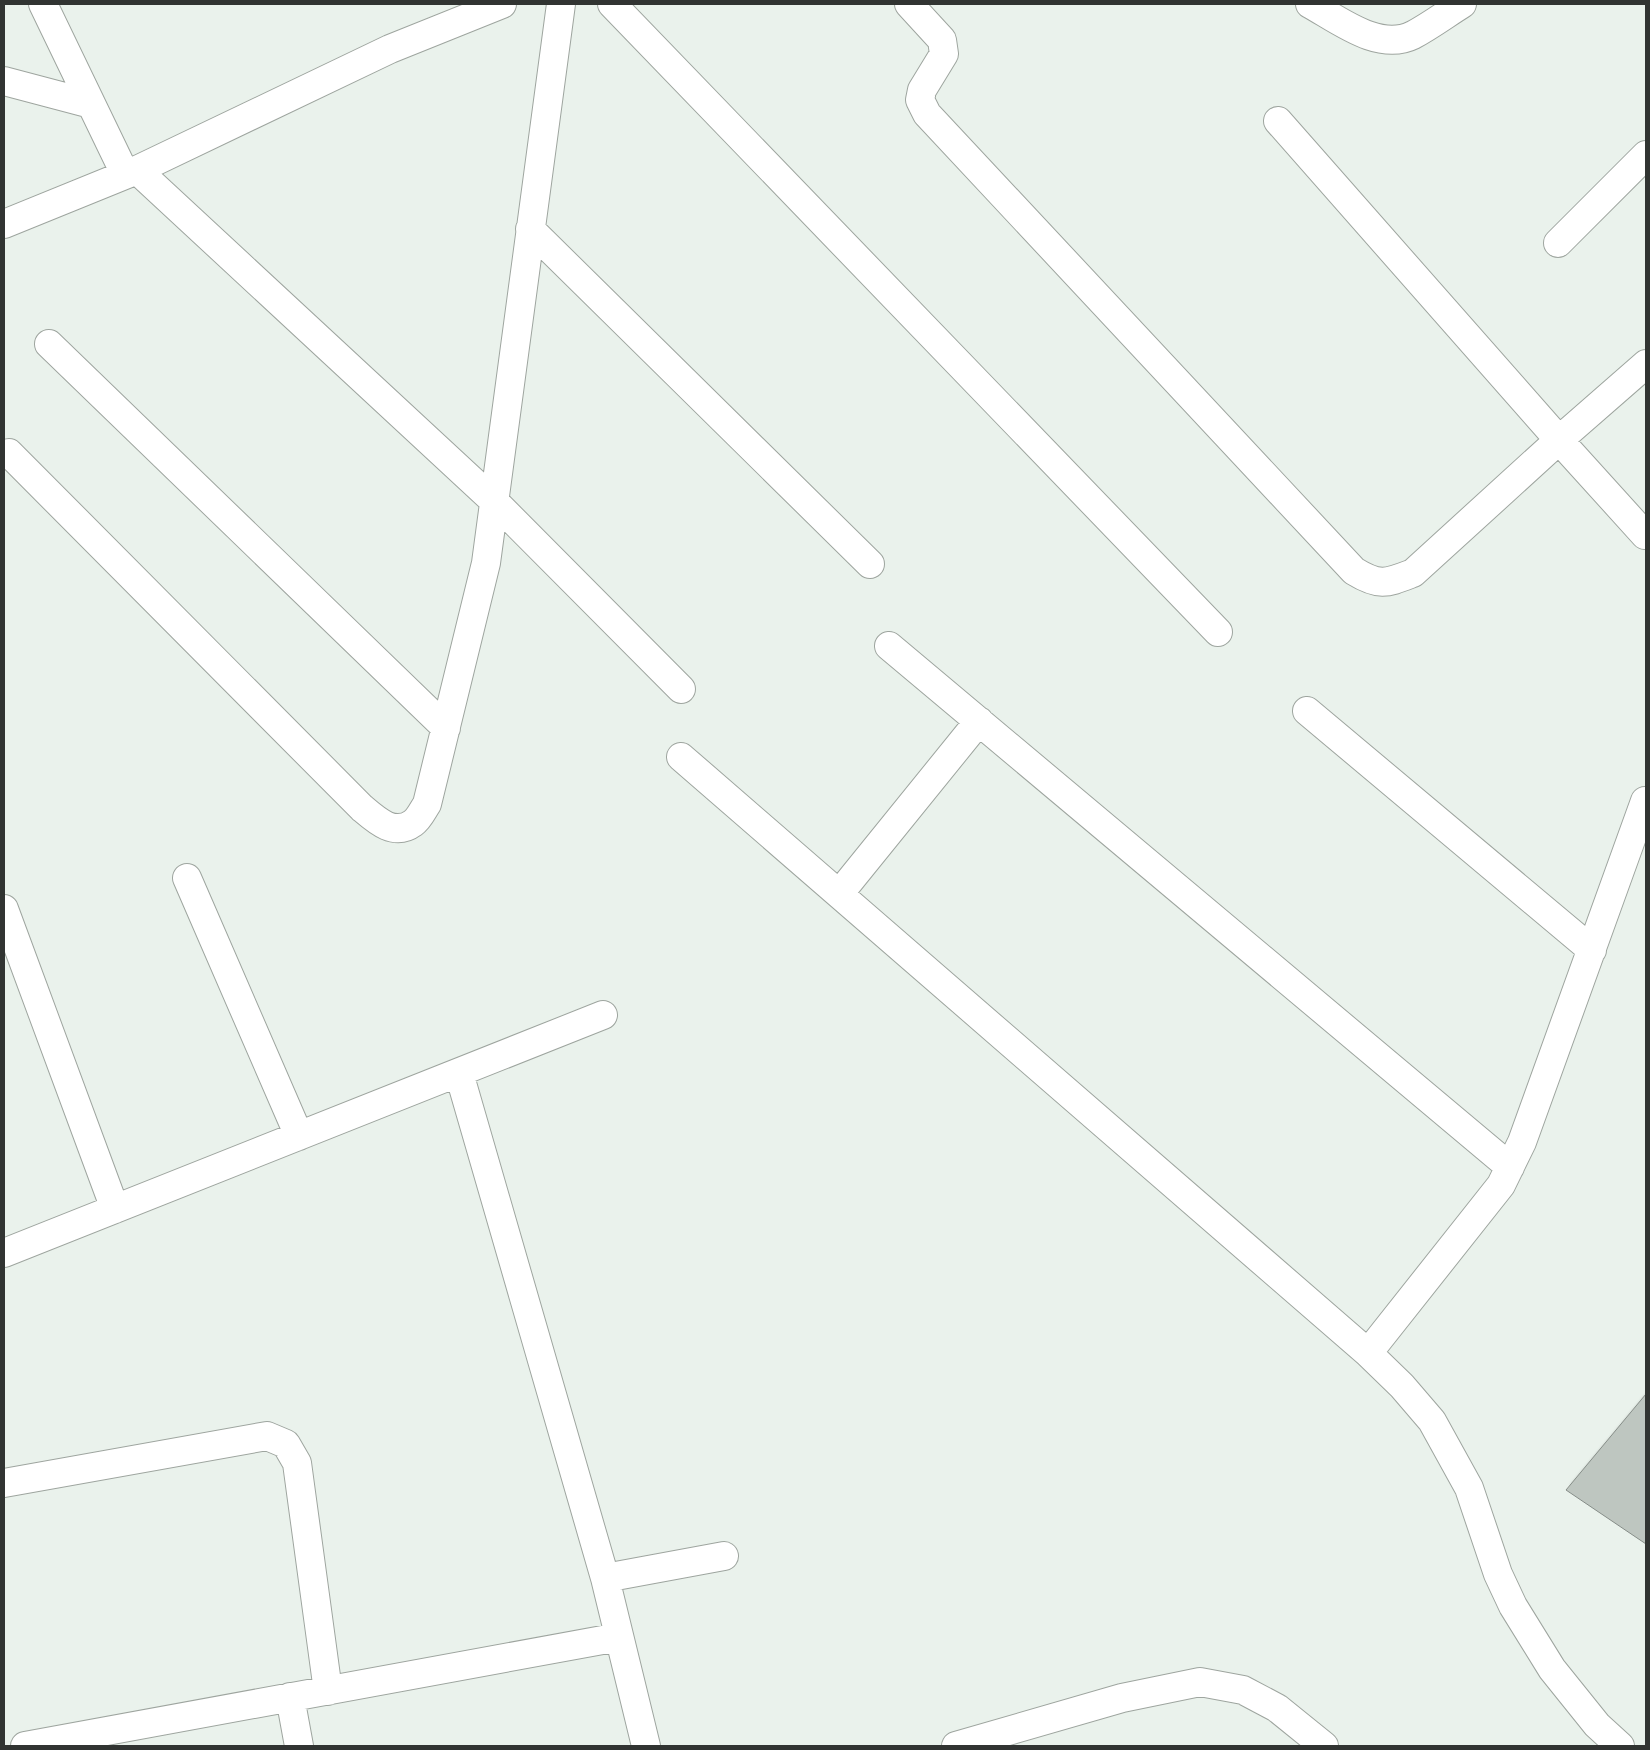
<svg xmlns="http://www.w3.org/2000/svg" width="1650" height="1750" font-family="'Alegreya Sans',sans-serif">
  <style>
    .building { fill: #bec6c0; stroke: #868d88; filter: url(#shadow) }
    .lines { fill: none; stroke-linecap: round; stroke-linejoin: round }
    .minor-casing { stroke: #9ea59f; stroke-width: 30 }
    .minor { stroke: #fff; stroke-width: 28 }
  </style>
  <defs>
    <filter id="shadow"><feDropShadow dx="4.5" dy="-4.5" stdDeviation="1" flood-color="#0004"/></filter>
  </defs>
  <rect width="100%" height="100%" fill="#eaf2ec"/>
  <path class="building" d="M 1646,1394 L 1646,1544 L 1566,1490 Z"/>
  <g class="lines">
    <g class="minor-casing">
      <path id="minor" d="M 43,4 L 125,174
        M 612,4 L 1218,632
        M 909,4 L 942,40 L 944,54 L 922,90 L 920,100 L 927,114 L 1354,571 C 1380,587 1387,583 1413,573 L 1559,440 L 1646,364
        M 1310,4 C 1339,20 1379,52 1413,35 C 1430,26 1446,14 1462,4
        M 4,81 L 91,104
        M 1278,121 L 1559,440 L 1645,535
        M 137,170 L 494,501 L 681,689
        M 4,224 L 137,170 L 390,49 L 502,4
        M 530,229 L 870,564
        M 1558,243 L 1646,155
        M 49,344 L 446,728
        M 9,453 L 362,808 C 376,820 394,837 413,823 C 419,819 423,810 427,804 L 486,563 L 561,4
        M 889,646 L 1510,1167
        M 1307,711 L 1592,950
        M 681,757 L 1368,1353 L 1402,1386 L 1432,1421 L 1469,1488 L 1498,1574 L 1513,1606 L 1552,1669 L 1597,1725 L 1620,1746
        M 187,878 L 299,1136
        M 839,894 L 979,721
        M 4,909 L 115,1209
        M 459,1073 L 605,1578 L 646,1746
        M 4,1253 L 603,1015
        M 1368,1353 L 1501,1185 L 1522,1142 L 1645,801
        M 4,1483 L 267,1436 L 286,1444 L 297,1463 L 328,1691
        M 605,1578 L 724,1556
        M 290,1697 L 299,1746
        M 25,1746 L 619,1637
        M 956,1746 L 1122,1698 L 1200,1682 L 1243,1690 L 1277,1708 L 1324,1746"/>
    </g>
    <use href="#minor" class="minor"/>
  </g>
  <rect width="1650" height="1750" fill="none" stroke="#313432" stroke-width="10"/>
</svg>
